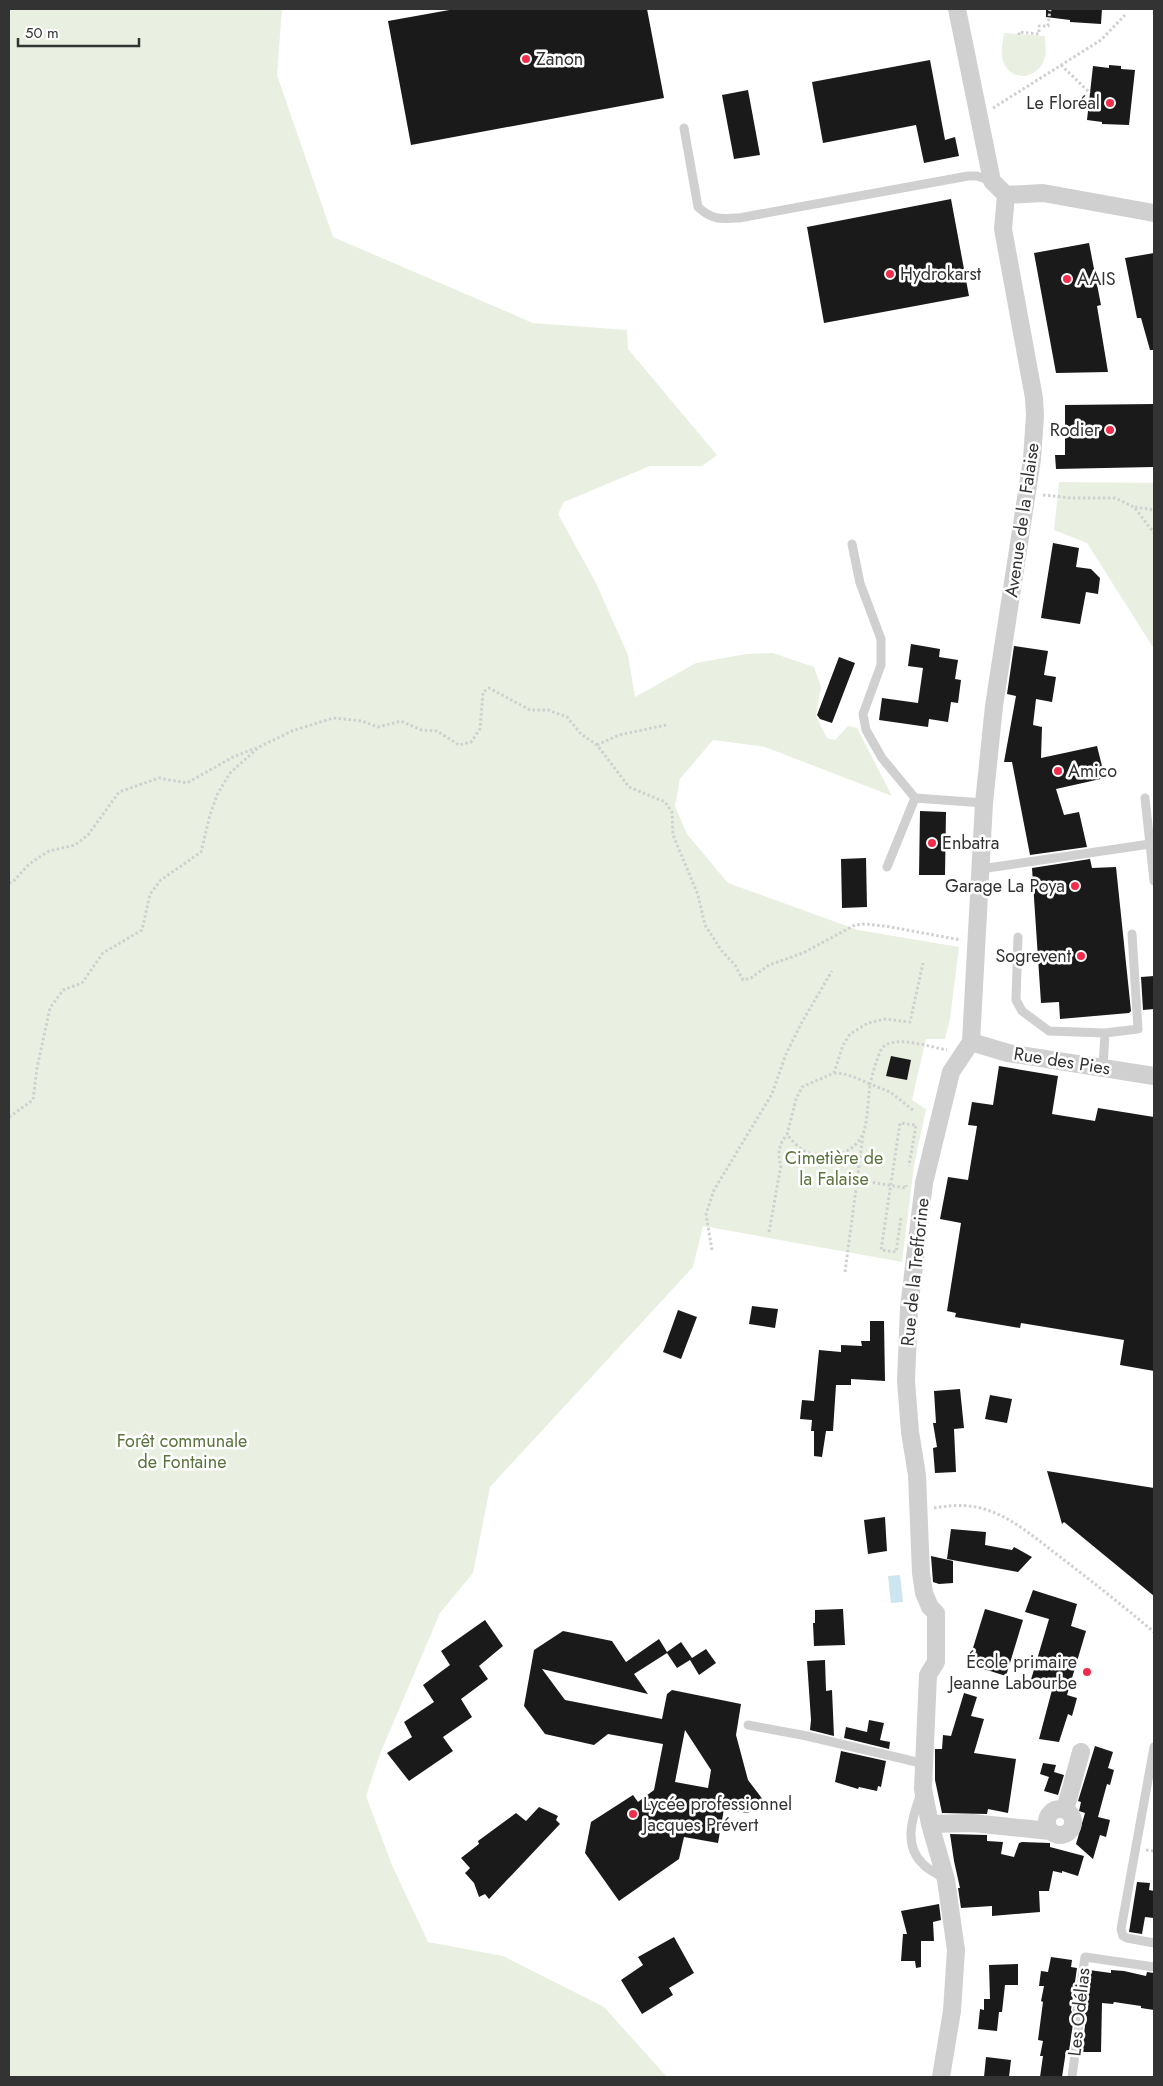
<svg xmlns="http://www.w3.org/2000/svg" width="1163" height="2086" font-family="Jost,sans-serif">
  <style>
    .green { fill: #eaf0e1 }
    .water { fill: #cde5f0 }
    .building { fill: #1a1a1a; fill-rule: evenodd }
    .lines { fill: none; stroke-linecap: round; stroke-linejoin: round }
    .path { stroke: #d0d0d0; stroke-width: 3; stroke-dasharray: 2.5 2.5; stroke-linecap: butt }
    .lane { stroke: #d0d0d0; stroke-width: 9 }
    .street { stroke: #d0d0d0; stroke-width: 18 }
    .poi-dot { fill: #f22d4b; stroke: #fff; stroke-width: 2 }
    .labels { text-anchor: middle; dominant-baseline: central; stroke-width: 5; stroke-linejoin: round; paint-order: stroke }
    .poi-label { font-size: 18px; fill: #333; stroke: #fff; text-anchor: start }
    .street-label { font-size: 18px; fill: #333; stroke: #fff }
    .park-label { font-size: 18px; fill: #5a733b; stroke: #fff }
  </style>
  <rect width="100%" height="100%" fill="#fff"/>
  <path class="green" d="M 9,9 L 282,9 L 277,75 L 333,237 L 533,323 L 627,330 L 628,349 L 717,455 L 702,466 L 650,466 L 564,502 L 558,514 L 596,583 L 628,655 L 635,697 L 696,663 L 746,654 L 773,653 L 814,667 L 821,687 L 816,716 L 827,738 L 835,740 L 848,726 L 857,728 L 892,796 L 765,747 L 713,740 L 680,779 L 675,806 L 687,834 L 728,883 L 858,930 L 959,947 L 950,1019 L 945,1039 L 926,1039 L 912,1100 L 926,1109 L 914,1166 L 902,1262 L 703,1226 L 693,1267 L 490,1487 L 473,1573 L 440,1613 L 380,1754 L 366,1796 L 392,1865 L 428,1942 L 503,1956 L 604,2007 L 667,2077 L 9,2077 Z
    M 1004,33 L 1045,36 C 1045,44 1047,53 1044,60 C 1037,80 1010,82 1003,61 C 1000,52 1003,42 1004,33 Z
    M 1059,482 L 1154,483 L 1154,649 L 1087,543 L 1054,530 Z"/>
  <path class="water" d="M 900,1575 L 903,1602 L 891,1603 L 888,1576 Z"/>
  <path class="building" d="M 455,9 L 647,9 L 664,98 L 411,145 L 388,21 Z
    M 1046,9 L 1102,9 L 1101,24 L 1070,22 L 1070,20 L 1046,17 Z
    M 930,60 L 945,140 L 955,137 L 959,156 L 924,163 L 916,125 L 823,143 L 812,82 Z
    M 1109,65 L 1121,66 L 1121,69 L 1135,70 L 1129,125 L 1102,124 L 1102,122 L 1087,120 L 1093,66 L 1109,68 Z
    M 748,90 L 760,155 L 734,159 L 722,95 Z
    M 951,199 L 969,296 L 824,323 L 807,227 Z
    M 1089,243 L 1101,305 L 1097,306 L 1108,372 L 1056,373 L 1034,253 Z
    M 1154,253 L 1154,350 L 1150,350 L 1141,318 L 1137,318 L 1125,258 Z
    M 1154,404 L 1154,467 L 1056,469 L 1055,455 L 1065,455 L 1065,405 Z
    M 1053,543 L 1079,548 L 1076,567 L 1091,569 L 1100,578 L 1098,594 L 1086,592 L 1080,624 L 1041,618 Z
    M 911,644 L 940,649 L 939,657 L 958,660 L 955,679 L 961,680 L 958,703 L 951,702 L 948,722 L 929,719 L 928,727 L 879,720 L 882,698 L 918,703 L 923,668 L 908,666 Z
    M 1014,646 L 1048,651 L 1044,675 L 1056,677 L 1052,702 L 1036,699 L 1033,725 L 1042,727 L 1041,758 L 1097,746 L 1105,778 L 1056,789 L 1064,815 L 1079,812 L 1087,847 L 1030,855 L 1012,762 L 1004,762 L 1016,696 L 1007,694 Z
    M 839,657 L 855,663 L 832,723 L 820,719 L 817,715 Z
    M 920,811 L 946,812 L 945,875 L 919,875 Z
    M 866,858 L 867,907 L 842,908 L 841,859 Z
    M 1090,859 L 1092,868 L 1116,867 L 1131,1011 L 1129,1013 L 1060,1019 L 1059,1002 L 1041,1003 L 1032,868 Z
    M 1154,976 L 1154,1009 L 1143,1010 L 1141,977 Z
    M 891,1056 L 911,1060 L 907,1080 L 886,1076 Z
    M 999,1066 L 1058,1076 L 1052,1114 L 1095,1121 L 1098,1108 L 1154,1117 L 1154,1371 L 1120,1365 L 1124,1340 L 1021,1323 L 1020,1328 L 955,1317 L 956,1313 L 947,1311 L 961,1223 L 940,1219 L 948,1177 L 968,1180 L 977,1126 L 968,1125 L 972,1102 L 993,1105 Z
    M 752,1306 L 778,1309 L 775,1328 L 749,1324 Z
    M 678,1310 L 697,1317 L 681,1359 L 663,1352 Z
    M 870,1321 L 884,1321 L 885,1381 L 851,1379 L 851,1385 L 836,1385 L 833,1431 L 826,1431 L 822,1457 L 814,1456 L 814,1431 L 811,1431 L 812,1420 L 800,1419 L 802,1400 L 814,1401 L 819,1350 L 841,1352 L 841,1345 L 862,1346 L 861,1341 L 870,1341 Z
    M 960,1389 L 964,1428 L 954,1429 L 956,1472 L 935,1473 L 933,1448 L 937,1447 L 933,1423 L 936,1423 L 934,1391 Z
    M 990,1395 L 1012,1399 L 1007,1423 L 985,1419 Z
    M 1047,1471 L 1154,1488 L 1154,1596 L 1064,1522 L 1062,1524 Z
    M 885,1517 L 887,1551 L 868,1554 L 864,1520 Z
    M 951,1529 L 986,1532 L 985,1545 L 1012,1550 L 1014,1547 L 1032,1557 L 1018,1572 L 947,1559 Z
    M 931,1556 L 953,1561 L 953,1583 L 939,1584 L 933,1582 Z
    M 1033,1590 L 1077,1604 L 1071,1626 L 1086,1631 L 1067,1695 L 1077,1698 L 1072,1716 L 1068,1714 L 1059,1742 L 1039,1739 L 1052,1690 L 1030,1683 L 1049,1619 L 1025,1612 Z
    M 843,1609 L 845,1645 L 814,1646 L 813,1623 L 815,1623 L 815,1610 Z
    M 985,1609 L 1023,1620 L 1006,1676 L 968,1664 Z
    M 485,1620 L 503,1646 L 479,1666 L 488,1679 L 461,1699 L 472,1717 L 443,1737 L 453,1751 L 409,1781 L 387,1753 L 412,1737 L 404,1722 L 434,1702 L 423,1685 L 450,1665 L 441,1651 Z
    M 563,1631 L 612,1641 L 626,1662 L 659,1639 L 667,1652 L 681,1642 L 692,1658 L 706,1649 L 716,1663 L 699,1675 L 690,1660 L 677,1668 L 667,1653 L 634,1674 L 648,1694 L 542,1669 L 565,1700 L 662,1719 L 667,1694 L 672,1690 L 741,1704 L 736,1735 L 748,1780 L 764,1801 L 748,1813 L 724,1809 L 718,1843 L 684,1837 L 679,1859 L 619,1901 L 585,1853 L 591,1822 L 633,1795 L 638,1802 L 654,1790 L 663,1744 L 608,1734 L 594,1745 L 545,1734 L 524,1706 L 534,1650 ZM 685,1730 L 711,1770 L 708,1788 L 675,1782 Z
    M 825,1660 L 826,1691 L 832,1690 L 834,1736 L 810,1730 L 811,1720 L 807,1661 Z
    M 964,1693 L 977,1697 L 971,1716 L 984,1719 L 974,1753 L 1016,1759 L 1008,1813 L 988,1809 L 987,1814 L 942,1813 L 935,1780 L 935,1749 L 942,1749 L 943,1735 L 951,1736 Z
    M 869,1720 L 884,1723 L 880,1740 L 890,1742 L 889,1749 L 844,1738 L 846,1727 L 867,1732 Z
    M 1095,1746 L 1113,1752 L 1108,1768 L 1114,1770 L 1110,1785 L 1107,1784 L 1098,1817 L 1110,1820 L 1106,1837 L 1100,1835 L 1093,1859 L 1076,1844 L 1085,1813 L 1079,1811 L 1081,1802 L 1078,1801 Z
    M 841,1751 L 886,1761 L 881,1787 L 878,1786 L 877,1791 L 859,1787 L 858,1789 L 835,1782 Z
    M 1043,1763 L 1056,1765 L 1054,1772 L 1064,1775 L 1058,1795 L 1044,1791 L 1049,1777 L 1040,1774 Z
    M 539,1807 L 558,1816 L 556,1820 L 560,1824 L 489,1899 L 485,1894 L 479,1897 L 474,1883 L 465,1873 L 470,1868 L 461,1858 L 479,1844 L 478,1841 L 516,1813 L 526,1821 Z
    M 950,1834 L 987,1835 L 987,1841 L 1003,1842 L 1001,1854 L 1014,1857 L 1019,1843 L 1022,1842 L 1050,1843 L 1050,1847 L 1084,1856 L 1078,1876 L 1062,1871 L 1062,1873 L 1053,1871 L 1049,1891 L 1039,1891 L 1040,1912 L 992,1916 L 992,1906 L 961,1908 L 958,1888 L 960,1888 L 954,1861 Z
    M 1137,1882 L 1150,1883 L 1149,1890 L 1154,1891 L 1154,1918 L 1145,1917 L 1142,1934 L 1129,1932 Z
    M 939,1904 L 941,1920 L 933,1922 L 934,1941 L 921,1941 L 921,1967 L 916,1968 L 915,1961 L 901,1961 L 903,1934 L 907,1934 L 901,1911 Z
    M 674,1937 L 694,1973 L 669,1988 L 673,1995 L 642,2014 L 621,1980 L 643,1965 L 638,1957 Z
    M 1051,1957 L 1072,1960 L 1071,1967 L 1077,1968 L 1071,2010 L 1074,2017 L 1069,2051 L 1066,2051 L 1062,2077 L 1040,2077 L 1043,2056 L 1040,2056 L 1043,2041 L 1038,2040 L 1043,2002 L 1041,2001 L 1044,1986 L 1039,1986 L 1041,1971 L 1048,1972 Z
    M 1018,1964 L 1018,1985 L 1005,1985 L 1002,2012 L 999,2012 L 997,2031 L 978,2029 L 980,2009 L 984,2010 L 984,1999 L 990,1999 L 989,1965 Z
    M 1089,1970 L 1111,1973 L 1111,1970 L 1124,1971 L 1146,1976 L 1147,1972 L 1154,1973 L 1154,2010 L 1141,2008 L 1141,2006 L 1114,2002 L 1113,2004 L 1102,2003 L 1101,2052 L 1082,2052 L 1086,2017 L 1084,2010 Z
    M 986,2057 L 1011,2060 L 1009,2077 L 984,2077 Z"/>
  <g class="lines">
    <path class="path" d="M 1019,35 L 1019,32 L 1039,34 L 1039,26 L 1048,26 L 1050,9
      M 1061,65 L 1090,93
      M 993,108 L 1101,40 L 1125,15
      M 1043,495 L 1071,498 L 1115,498 L 1134,507 L 1154,533
      M 1135,507 L 1154,510
      M 597,745 L 619,735 L 666,725
      M 9,883 L 13,882 L 29,864 L 49,851 L 75,845 L 88,835 L 119,792 L 159,778 L 187,783 L 233,757 L 256,748
      M 834,1073 C 847,1073 859,1079 870,1084 C 868,1099 868,1117 864,1131 C 857,1153 829,1161 809,1153 C 800,1150 793,1141 787,1135 L 796,1099 L 802,1087 L 834,1073 L 843,1045 L 850,1034 L 868,1023 L 885,1019 L 910,1022 L 923,963
      M 913,1110 L 890,1092 L 870,1084 C 873,1073 876,1060 881,1050 C 890,1033 930,1047 947,1050
      M 9,1117 L 33,1100 L 37,1068 L 50,1008 L 63,990 L 82,983 L 103,953 L 142,930 L 150,894 L 161,880 L 201,852 L 210,815 L 217,795 L 230,773 L 259,747 L 292,731 L 333,718 L 362,721 L 378,727 L 401,721 L 421,730 L 437,731 L 459,745 L 471,742 L 480,729 L 483,692 L 489,688 L 530,710 L 548,710 L 567,717 L 581,734 L 597,745 L 629,787 L 665,802 L 672,812 L 673,835 L 698,895 L 705,925 L 721,950 L 735,965 L 743,980 L 751,978 L 769,965 L 803,953 L 855,925 L 865,924 L 885,926 L 961,940
      M 858,1180 L 906,1188 L 906,1185
      M 901,1218 L 896,1252 L 881,1250 L 900,1123 L 916,1125 L 909,1166
      M 769,1232 L 781,1165 C 777,1155 779,1143 787,1135
      M 712,1250 L 706,1214 L 714,1190 L 772,1094 L 786,1054 L 802,1022 L 832,971
      M 845,1272 L 863,1135
      M 934,1508 C 950,1505 968,1504 984,1509 C 1011,1517 1033,1536 1055,1553 C 1089,1579 1122,1605 1154,1632
      M 1146,1850 L 1154,1851"/>
    <path class="lane" d="M 684,128 L 698,207 C 712,220 720,219 739,218 L 968,176 L 977,176 L 992,181
      M 852,544 L 860,583 L 881,639 L 881,665 L 863,714 L 866,730 L 882,758 L 915,798 L 984,803
      M 1150,844 L 1154,881
      M 887,867 L 915,798
      M 981,869 L 1150,844 L 1145,798
      M 1018,937 L 1016,1000 L 1022,1011 L 1049,1031 L 1105,1033 L 1103,1067
      M 1105,1033 L 1138,1029 L 1132,934
      M 748,1725 L 807,1736 L 925,1764
      M 1154,1747 L 1121,1929 L 1123,1936 L 1127,1938 L 1154,1943
      M 921,1794 C 912,1817 903,1845 923,1864 C 928,1870 937,1873 943,1878
      M 1072,2077 L 1080,2016 L 1077,2011 L 1085,1957 L 1154,1967"/>
    <path class="street" d="M 957,9 L 992,181 L 1006,195 L 1003,229 L 1034,398 L 1035,416 L 1032,459 L 994,706 L 984,803 L 971,1042
      M 1006,195 L 1043,193 L 1154,213
      M 971,1042 L 1008,1053 L 1154,1076
      M1047 1822a13 13 0 1 1 26 0a13 13 0 1 1-26 0Z
      M 1065,1810 L 1081,1752
      M 930,1824 L 972,1823 L 1050,1831
      M 941,2077 L 952,2011 L 956,1950 L 946,1880 L 930,1824 L 923,1789 L 928,1675 L 936,1662 L 936,1613 L 930,1607 L 924,1593 L 921,1573 L 917,1475 L 910,1432 L 906,1381 L 909,1308 L 924,1183 L 951,1072 L 971,1042"/>
  </g>
  <g class="poi-dot">
    <circle cx="526" cy="59" r="5"/>
    <circle cx="1110" cy="103" r="5"/>
    <circle cx="890" cy="274" r="5"/>
    <circle cx="1067" cy="279" r="5"/>
    <circle cx="1110" cy="430" r="5"/>
    <circle cx="1058" cy="771" r="5"/>
    <circle cx="932" cy="843" r="5"/>
    <circle cx="1075" cy="886" r="5"/>
    <circle cx="1081" cy="956" r="5"/>
    <circle cx="1087" cy="1672" r="5"/>
    <circle cx="633" cy="1814" r="5"/>
  </g>
  <g class="labels">
    <g class="poi-label">
      <text x="536" y="59">Zanon</text>
      <text x="1100" y="103" text-anchor="end">Le Floréal</text>
      <text x="900" y="274">Hydrokarst</text>
      <text x="1077" y="279">AAIS</text>
      <text x="1100" y="430" text-anchor="end">Rodier</text>
      <text x="1068" y="771">Amico</text>
      <text x="942" y="843">Enbatra</text>
      <text x="1065" y="886" text-anchor="end">Garage La Poya</text>
      <text x="1071" y="956" text-anchor="end">Sogrevent</text>
      <text x="1077" y="1662" text-anchor="end">École primaire<tspan x="1077" dy="21">Jeanne Labourbe</tspan></text>
      <text x="643" y="1804">Lycée professionnel<tspan x="643" dy="21">Jacques Prévert</tspan></text>
    </g>
    <g class="street-label">
      <text transform="translate(1022 520) rotate(-82)">Avenue de la Falaise</text>
      <text transform="translate(1062 1061) rotate(9)">Rue des Pies</text>
      <text transform="translate(915 1272) rotate(-84)">Rue de la Trefforine</text>
      <text transform="translate(1079 2012) rotate(-84)">Les Odélias</text>
    </g>
    <g class="park-label">
      <text x="834" y="1158">Cimetière de<tspan x="834" dy="21">la Falaise</tspan></text>
      <text x="182" y="1441">Forêt communale<tspan x="182" dy="21">de Fontaine</tspan></text>
    </g>
  </g>
  <rect width="1163" height="2086" fill="none" stroke="#333333" stroke-width="20"/>
  <path d="M18 38v8h121v-8" fill="none" stroke="#333333" stroke-width="2.5"/>
  <text x="25" y="38" font-size="15" fill="#333333" stroke="#ffffff" stroke-width="4" paint-order="stroke">50 m</text>
</svg>
